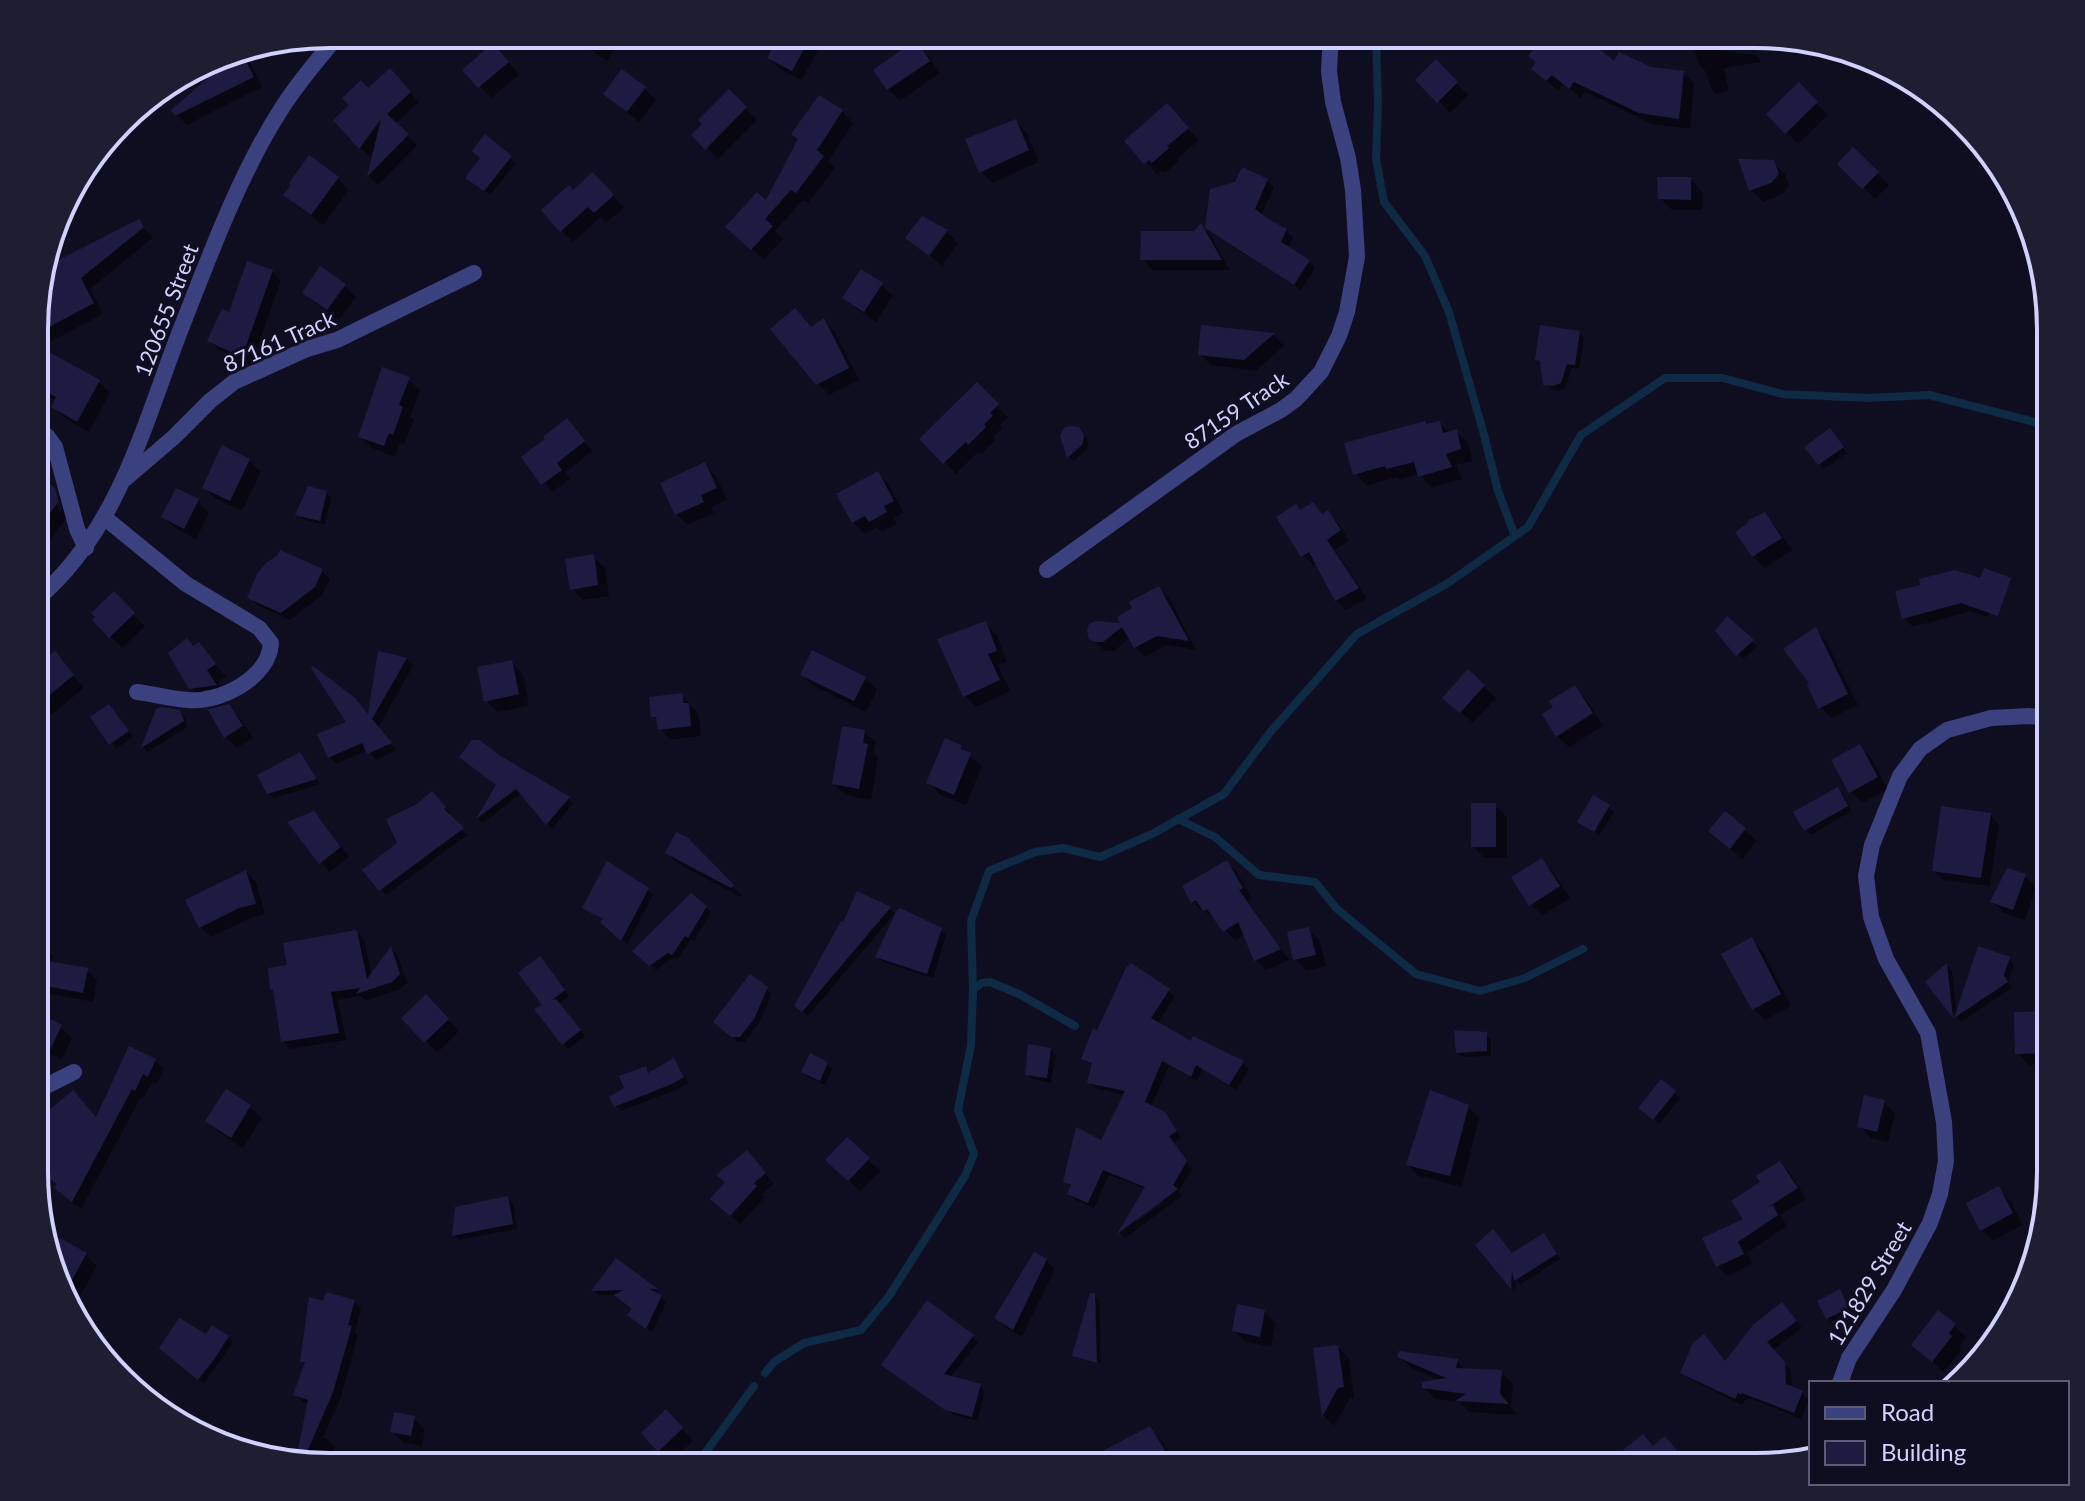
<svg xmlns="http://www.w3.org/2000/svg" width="2085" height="1501" font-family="Lato,sans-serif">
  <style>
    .shadow { fill: #0007; fill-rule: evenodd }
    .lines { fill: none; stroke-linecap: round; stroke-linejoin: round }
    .stream { stroke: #0f2a45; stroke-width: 8 }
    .building { fill: #1e1b42 }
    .minor { stroke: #3b417e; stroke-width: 16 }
    .labels { text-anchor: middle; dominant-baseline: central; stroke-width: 6; stroke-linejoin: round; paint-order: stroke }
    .street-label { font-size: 22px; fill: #d0d1fd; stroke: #0f0e21 }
    .rim { fill: none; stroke: #d0d1fd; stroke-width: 4 }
  </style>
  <rect width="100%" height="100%" fill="#0f0e21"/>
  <path class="shadow" d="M 568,34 L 614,34 L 620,39 L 607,61 Z
    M 783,34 L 820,34 L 814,40 L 820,46 L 802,80 L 780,69 L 769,59 Z
    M 1548,35 L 1579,35 L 1615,64 L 1683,72 L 1694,83 L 1690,129 L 1652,124 L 1585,92 L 1580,98 L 1564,84 L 1558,90 L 1544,79 L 1538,63 L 1531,56 Z
    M 1697,35 L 1718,35 L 1721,50 L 1756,55 L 1761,62 L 1724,68 L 1729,91 L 1716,94 L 1711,89 L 1706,72 L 1700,66 L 1693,46 L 1700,47 Z
    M 916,43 L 927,54 L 940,73 L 900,101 L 888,89 Z
    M 240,52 L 250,62 L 262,87 L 187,125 L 177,115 Z
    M 505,57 L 519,75 L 491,98 L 465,70 Z
    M 1436,62 L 1468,95 L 1450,113 L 1418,80 Z
    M 399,80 L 419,102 L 395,124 L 417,145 L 378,185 L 369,177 L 376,148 L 369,157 L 336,120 L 369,90 Z
    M 1799,85 L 1828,115 L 1798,144 L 1769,114 Z
    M 644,88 L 656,100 L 639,122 L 606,94 Z
    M 729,92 L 757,120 L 718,159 L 693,135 Z
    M 842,111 L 853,123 L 828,162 L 835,168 L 808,203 L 803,200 L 775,231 L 783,239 L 764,260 L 739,238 Z
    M 1178,117 L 1199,140 L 1177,159 L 1179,161 L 1165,173 L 1162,170 L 1157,174 L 1127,142 Z
    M 1016,121 L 1027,133 L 1039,162 L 992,183 L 981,172 Z
    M 1853,150 L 1889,185 L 1875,199 L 1840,164 Z
    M 482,158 L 510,158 L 516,163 L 490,195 L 473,183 Z
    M 1773,162 L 1785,174 L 1789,186 L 1783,194 L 1763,202 L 1751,190 Z
    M 337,178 L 349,190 L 323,225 L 297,206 L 286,195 Z
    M 1690,179 L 1702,191 L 1702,210 L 1672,210 L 1660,198 Z
    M 1267,180 L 1274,187 L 1261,216 L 1286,230 L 1293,237 L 1288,248 L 1309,261 L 1315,268 L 1301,290 L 1207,230 L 1230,270 L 1153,270 L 1142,259 L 1195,233 L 1201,226 L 1206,232 L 1212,191 L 1236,184 Z
    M 605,186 L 624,208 L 606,223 L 601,217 L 573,242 L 561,230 L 573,192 Z
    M 923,218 L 947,232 L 958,243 L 942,266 L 908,238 Z
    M 138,222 L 153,238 L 90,289 L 103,314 L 50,342 L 39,332 L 36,325 L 36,291 Z
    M 2039,268 L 2044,287 L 2031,275 Z
    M 272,271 L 281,281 L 251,365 L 219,350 L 210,341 L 230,315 Z
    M 344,285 L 356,297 L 339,320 L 316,304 L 304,292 Z
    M 882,285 L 893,296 L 876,322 L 857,309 L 845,297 Z
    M 824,321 L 835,332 L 859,380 L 829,395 L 818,383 L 812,328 Z
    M 1203,327 L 1274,335 L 1284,346 L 1256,371 L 1211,365 L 1200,354 Z
    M 1579,333 L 1584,338 L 1579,369 L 1572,368 L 1565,388 L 1559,391 L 1551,389 L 1545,384 L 1543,364 L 1537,359 Z
    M 36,354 L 98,382 L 110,393 L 89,432 L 65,418 L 53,407 L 56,401 L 36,390 Z
    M 408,379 L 420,390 L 410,417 L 414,420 L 404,445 L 400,443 L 395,457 L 372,448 L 360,437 Z
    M 977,385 L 1008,417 L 1000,425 L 1002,428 L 993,437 L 996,440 L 981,454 L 978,452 L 956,474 L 922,439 Z
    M 1439,423 L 1450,433 L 1456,432 L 1468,443 L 1472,461 L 1456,465 L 1462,479 L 1431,487 L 1419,474 L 1399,479 L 1397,477 L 1367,486 L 1355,474 L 1427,426 Z
    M 576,429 L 592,451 L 565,473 L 570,479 L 552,492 L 524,457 Z
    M 1078,429 L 1087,438 L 1088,445 L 1087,450 L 1074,461 L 1069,457 L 1062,436 Z
    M 1835,436 L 1847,453 L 1824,469 L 1819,464 Z
    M 249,460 L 261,472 L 242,511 L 216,499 L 205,488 Z
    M 705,465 L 716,476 L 727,500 L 711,507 L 714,513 L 688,525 L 676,514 Z
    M 878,474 L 889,485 L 904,513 L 894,518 L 897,524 L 882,532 L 877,527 L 865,534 L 853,522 L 839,495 Z
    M 36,475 L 53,489 L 59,512 L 63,511 L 58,495 L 65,501 L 69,514 L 36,560 Z
    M 326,492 L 331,498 L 325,525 L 303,519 L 298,514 Z
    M 198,501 L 209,513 L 196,539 L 175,528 L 163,516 Z
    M 1313,505 L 1324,516 L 1328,513 L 1338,523 L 1349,541 L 1335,550 L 1367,598 L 1346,610 L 1336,600 L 1317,563 L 1313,565 L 1303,555 L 1301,512 Z
    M 1765,515 L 1776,527 L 1792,550 L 1765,568 L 1753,556 Z
    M 593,556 L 605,568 L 609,596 L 583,600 L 572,589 Z
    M 322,571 L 330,579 L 322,595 L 290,620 L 257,605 L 249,597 Z
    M 1159,588 L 1169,598 L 1196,650 L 1168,645 L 1145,657 L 1135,647 L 1130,638 L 1114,651 L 1105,651 L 1090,638 L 1124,625 Z
    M 2002,592 L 1987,617 L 1971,611 L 1913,627 L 1904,618 Z
    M 114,594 L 145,626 L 122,648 L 94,620 Z
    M 1727,619 L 1757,646 L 1743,659 L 1717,631 Z
    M 985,623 L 997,635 L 1007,662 L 998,665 L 1010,691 L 976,707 L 964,695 Z
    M 1815,630 L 1826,641 L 1858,705 L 1831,718 L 1820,707 Z
    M 199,644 L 226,676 L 218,683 L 226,696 L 203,700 L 191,688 L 194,648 Z
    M 55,654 L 84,688 L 51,715 L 49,712 L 36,724 L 36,669 Z
    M 406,660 L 413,666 L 378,728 L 397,750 L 376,760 L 368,750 L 337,764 L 329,757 L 349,723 L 370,717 Z
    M 511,662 L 523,674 L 529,706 L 497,712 L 486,701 Z
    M 1468,672 L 1496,698 L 1473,723 L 1457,709 Z
    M 802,675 L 865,678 L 877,690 L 866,712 L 814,686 Z
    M 1575,687 L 1586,699 L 1603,726 L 1569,747 L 1557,736 L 1556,708 Z
    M 682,695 L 699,715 L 701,736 L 670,740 L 660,729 L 659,722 L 653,716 Z
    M 228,706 L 240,718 L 253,738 L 237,748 L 226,737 L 214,717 L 208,711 Z
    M 158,710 L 180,712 L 185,718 L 188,727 L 147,752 L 143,747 Z
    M 114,711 L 133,737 L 116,749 L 92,718 Z
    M 864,732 L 876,743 L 874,753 L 878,757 L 871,800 L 845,795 L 834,784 Z
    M 960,747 L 982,766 L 966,805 L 940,795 L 928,783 Z
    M 1859,747 L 1871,758 L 1888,789 L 1863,803 L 1851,792 Z
    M 498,757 L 568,798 L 573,803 L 552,829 L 522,793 L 483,823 L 478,819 L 498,785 Z
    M 305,760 L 320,784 L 274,798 L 268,793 Z
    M 1838,789 L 1843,794 L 1851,811 L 1811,835 L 1806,829 Z
    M 2046,790 L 2050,792 L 2050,826 L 2035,813 Z
    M 437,799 L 450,814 L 447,816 L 467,835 L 386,895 L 365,870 L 400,843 Z
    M 1495,805 L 1507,817 L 1507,858 L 1484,858 L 1473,846 Z
    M 1609,807 L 1614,812 L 1599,836 L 1585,826 Z
    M 314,813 L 323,822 L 349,857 L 329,872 L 290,823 Z
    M 1725,813 L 1757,841 L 1742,859 L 1722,842 Z
    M 1990,815 L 1999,825 L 1990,886 L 1943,880 L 1934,870 Z
    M 686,839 L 742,896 L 741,897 L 677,863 L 667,853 Z
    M 1542,860 L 1553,872 L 1570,898 L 1542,916 L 1531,904 Z
    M 1226,862 L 1237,872 L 1252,899 L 1248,901 L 1289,960 L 1266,970 L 1256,960 L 1245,934 L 1235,941 L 1216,919 L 1214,920 L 1205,911 L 1203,912 L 1193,902 Z
    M 246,872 L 256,882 L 265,914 L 250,918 L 211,937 L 200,927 Z
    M 2025,876 L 2036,888 L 2025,920 L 2004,913 L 1993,902 Z
    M 648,890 L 653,895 L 627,944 L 602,922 L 604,921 L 584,907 Z
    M 858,894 L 890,909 L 895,913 L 808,1016 L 802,1011 Z
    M 706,907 L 711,912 L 694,941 L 691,939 L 678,959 L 674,957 L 656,970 L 635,951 Z
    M 1308,929 L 1320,941 L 1326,966 L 1306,971 L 1295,959 Z
    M 941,930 L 946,935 L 933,978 L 883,962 L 878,957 Z
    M 357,932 L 364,940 L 372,976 L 392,949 L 398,956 L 407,983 L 400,989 L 366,1001 L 361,996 L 338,1000 L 346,1040 L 290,1049 L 283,1042 L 276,992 L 272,988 L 289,967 Z
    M 1751,940 L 1763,951 L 1791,1006 L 1765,1020 L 1753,1008 Z
    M 36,944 L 43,946 L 53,956 L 51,963 L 87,970 L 97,980 L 93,1002 L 36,991 Z
    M 2009,959 L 2014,964 L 2008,982 L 2012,988 L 1961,1022 L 1927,982 L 1947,966 L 1952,971 L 1957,1016 Z
    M 545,964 L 569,996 L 559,1004 L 585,1036 L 568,1049 L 563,1044 L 545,1006 Z
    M 1131,966 L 1169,991 L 1175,997 L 1157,1024 L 1192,1043 L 1194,1039 L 1243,1063 L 1249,1069 L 1236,1090 L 1203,1069 L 1197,1081 L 1169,1066 L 1151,1107 L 1164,1114 L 1171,1121 L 1181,1138 L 1174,1143 L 1192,1169 L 1178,1192 L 1182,1196 L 1125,1238 L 1120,1233 L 1146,1189 L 1109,1175 L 1094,1208 L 1075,1200 L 1069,1194 L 1072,1188 L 1065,1181 L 1102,1142 L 1125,1095 L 1095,1088 L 1089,1082 L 1093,1066 L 1084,1059 ZM 1162,1199 L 1164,1202 L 1136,1222 L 1136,1217 Z
    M 767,989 L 772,994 L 758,1024 L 745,1042 L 738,1042 L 716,1021 Z
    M 426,997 L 459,1031 L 437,1053 L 404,1018 Z
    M 2050,1013 L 2050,1064 L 2029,1065 L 2017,1053 L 2016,1014 Z
    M 61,1027 L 72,1038 L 62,1060 L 38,1048 Z
    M 1486,1034 L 1491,1039 L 1491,1056 L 1463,1057 L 1457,1052 Z
    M 1050,1049 L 1056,1055 L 1051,1083 L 1032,1079 L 1027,1074 Z
    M 155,1060 L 164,1069 L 157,1084 L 152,1082 L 144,1098 L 141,1097 L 81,1209 L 65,1196 L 59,1185 L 97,1119 Z
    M 674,1060 L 679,1066 L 688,1083 L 678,1089 L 621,1111 L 616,1106 L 626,1089 L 645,1069 L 651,1074 Z
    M 827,1064 L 832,1069 L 825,1085 L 808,1077 L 803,1072 Z
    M 1661,1082 L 1680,1098 L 1659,1124 L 1646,1113 Z
    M 226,1091 L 250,1107 L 262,1118 L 243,1148 L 219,1132 L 208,1121 Z
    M 1884,1102 L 1895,1114 L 1888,1142 L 1871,1138 L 1859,1126 Z
    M 1468,1106 L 1479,1118 L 1462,1187 L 1419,1176 L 1408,1164 Z
    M 847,1139 L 880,1171 L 860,1191 L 828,1160 Z
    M 756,1162 L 774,1184 L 762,1194 L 765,1197 L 740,1224 L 723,1208 Z
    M 1780,1163 L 1790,1173 L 1806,1199 L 1780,1215 L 1787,1226 L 1747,1253 L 1752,1264 L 1727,1276 L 1717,1266 L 1746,1219 L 1763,1182 Z
    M 2045,1185 L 2050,1187 L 2050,1191 L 2040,1244 L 2028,1233 Z
    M 1999,1189 L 2010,1200 L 2023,1225 L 1993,1241 L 1982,1230 Z
    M 507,1198 L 513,1203 L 517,1229 L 459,1240 L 454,1235 Z
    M 1544,1236 L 1560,1259 L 1521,1284 L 1516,1280 L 1515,1291 L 1477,1245 L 1513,1255 Z
    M 61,1240 L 86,1255 L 97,1266 L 71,1312 L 52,1256 Z
    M 1046,1260 L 1055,1269 L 1022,1337 L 1005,1327 L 996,1318 Z
    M 616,1261 L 656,1290 L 666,1302 L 652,1332 L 635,1320 L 634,1309 L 616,1295 L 598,1295 L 594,1290 Z
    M 1839,1292 L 1845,1297 L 1853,1313 L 1833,1323 L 1827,1318 Z
    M 1094,1295 L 1099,1300 L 1101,1363 L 1078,1356 L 1078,1359 L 1074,1355 Z
    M 354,1302 L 361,1309 L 355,1332 L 358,1335 L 340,1400 L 323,1438 L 327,1439 L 335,1446 L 330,1466 L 310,1466 L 298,1464 L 309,1404 L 303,1402 L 296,1395 L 306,1365 L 302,1361 L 324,1304 Z
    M 1789,1311 L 1802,1328 L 1773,1350 L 1791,1371 L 1792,1389 L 1802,1393 L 1809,1400 L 1801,1419 L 1749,1398 L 1748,1400 L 1746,1399 L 1742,1405 L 1689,1379 L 1682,1372 L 1726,1363 Z
    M 1264,1312 L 1276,1323 L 1271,1347 L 1245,1342 L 1234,1330 Z
    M 1954,1325 L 1966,1337 L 1959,1346 L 1962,1349 L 1944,1372 L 1925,1356 Z
    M 228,1337 L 233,1342 L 204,1384 L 167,1353 Z
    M 972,1337 L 978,1342 L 950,1378 L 980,1386 L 985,1391 L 977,1421 L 953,1414 L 889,1370 Z
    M 1338,1347 L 1349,1358 L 1354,1398 L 1350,1398 L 1334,1426 L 1324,1416 L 1316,1350 Z
    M 1399,1356 L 1457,1361 L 1466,1370 L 1501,1372 L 1513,1383 L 1511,1407 L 1517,1415 L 1469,1412 L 1459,1402 L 1435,1399 L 1424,1387 L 1441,1381 L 1411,1368 Z
    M 125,1379 L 141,1386 L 146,1392 L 144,1395 L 179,1419 L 184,1425 L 149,1406 Z
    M 666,1412 L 693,1441 L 671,1462 L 644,1433 Z
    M 414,1418 L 425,1430 L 422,1446 L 404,1443 L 392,1431 Z
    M 1150,1428 L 1161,1440 L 1173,1458 L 1157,1467 Z
    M 1450,1455 L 1462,1467 L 1436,1467 L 1435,1466 Z
    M 1215,1461 L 1223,1467 L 1211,1467 Z
    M 976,1462 L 980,1467 L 964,1467 Z"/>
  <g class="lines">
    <path class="stream" d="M 1376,34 L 1378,103 L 1376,159 L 1384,202 L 1425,256 L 1449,312 L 1483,431 L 1498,491 L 1515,536
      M 1178,819 L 1215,837 L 1259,875 L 1315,882 L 1337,909 L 1416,974 L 1480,991 L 1525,978 L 1583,949
      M 973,989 L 982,983 L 990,982 L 1019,994 L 1075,1026
      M 765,1373 L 774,1362 L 804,1343 L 861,1330 L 889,1296 L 965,1176 L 974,1154 L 958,1110 L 971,1045 L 973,989 L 971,921 L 989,871 L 1035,852 L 1063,848 L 1100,857 L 1152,834 L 1224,794 L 1272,730 L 1357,634 L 1448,583 L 1528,527 L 1581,435 L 1665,378 L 1723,378 L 1782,394 L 1867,398 L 1929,395 L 2031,421 L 2050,429
      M 695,1467 L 754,1386"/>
  </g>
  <path class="building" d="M 781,34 L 812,34 L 792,71 L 767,58 Z
    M 1545,35 L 1582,35 L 1614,61 L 1619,52 L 1651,67 L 1684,71 L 1679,119 L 1639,113 L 1574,82 L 1569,89 L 1552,75 L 1546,81 L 1531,69 L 1536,62 L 1528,56 Z
    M 916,40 L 930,61 L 887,90 L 873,70 Z
    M 493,43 L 509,62 L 478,88 L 462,70 Z
    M 241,51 L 254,77 L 175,116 L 171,110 L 209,77 L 203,65 L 217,56 Z
    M 1436,59 L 1458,82 L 1437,103 L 1415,80 Z
    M 390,68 L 411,92 L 387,114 L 409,134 L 367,177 L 381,119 L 359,149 L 333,120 L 349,105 L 342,98 L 361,80 L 368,88 Z
    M 622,69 L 646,87 L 627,112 L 603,94 Z
    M 1799,82 L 1818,102 L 1785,134 L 1766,114 Z
    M 729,89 L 747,107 L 705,150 L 691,135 L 702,124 L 698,120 Z
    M 819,95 L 843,110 L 817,150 L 824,156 L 796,193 L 791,190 L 765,219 L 773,226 L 751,250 L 725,227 L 757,192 L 766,200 L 798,139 L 791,134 Z
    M 1167,103 L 1189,128 L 1167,146 L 1169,148 L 1152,163 L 1149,160 L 1144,164 L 1124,141 Z
    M 1016,119 L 1029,150 L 979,173 L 965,139 Z
    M 485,134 L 512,156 L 484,191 L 465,178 L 480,158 L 472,151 Z
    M 1853,147 L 1879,172 L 1862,189 L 1837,164 Z
    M 309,155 L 339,177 L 311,215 L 283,195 L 291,185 L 289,183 Z
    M 1738,159 L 1774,160 L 1779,174 L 1771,183 L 1749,191 Z
    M 1242,167 L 1268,179 L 1255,209 L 1270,220 L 1287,229 L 1281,242 L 1310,260 L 1294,285 L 1205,228 L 1210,189 L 1235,182 Z
    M 593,172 L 614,195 L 594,213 L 588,207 L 560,232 L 541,210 L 569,185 L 573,190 Z
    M 1657,177 L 1691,177 L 1691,200 L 1658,199 Z
    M 922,216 L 948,230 L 929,256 L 905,238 Z
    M 139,219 L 144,227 L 81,278 L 94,303 L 36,334 L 36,291 L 43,268 Z
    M 1201,223 L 1222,260 L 1140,260 L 1141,231 L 1194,231 Z
    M 247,261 L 273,270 L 242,357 L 207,341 L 222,309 L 229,312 Z
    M 320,266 L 346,284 L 327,310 L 302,293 Z
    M 861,269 L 883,283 L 864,312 L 842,298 Z
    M 795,308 L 811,327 L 824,318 L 849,368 L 816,385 L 770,329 Z
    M 1201,325 L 1275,333 L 1244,360 L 1198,355 Z
    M 1540,325 L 1580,331 L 1575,365 L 1567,364 L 1561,383 L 1553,386 L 1543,385 L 1540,361 L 1535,360 Z
    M 36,345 L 100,380 L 77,422 L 51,407 L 56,397 L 36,386 Z
    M 382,367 L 410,377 L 399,405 L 403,407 L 393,435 L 389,433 L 384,446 L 358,437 Z
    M 977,382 L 999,404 L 990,413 L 993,415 L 984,425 L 986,427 L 968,445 L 966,442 L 943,464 L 919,439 Z
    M 567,418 L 585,441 L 557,463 L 562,470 L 541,485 L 521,457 L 545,439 L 543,437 Z
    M 1425,421 L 1426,424 L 1440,421 L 1443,433 L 1457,429 L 1461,449 L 1446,454 L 1452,467 L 1418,477 L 1414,462 L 1386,469 L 1385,466 L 1353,475 L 1344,443 Z
    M 1069,426 L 1079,427 L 1084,436 L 1082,445 L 1067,458 L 1060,436 L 1064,428 Z
    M 1830,428 L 1844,447 L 1818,465 L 1804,447 Z
    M 222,445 L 250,459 L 230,501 L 202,488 Z
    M 705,462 L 717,488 L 701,495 L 704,502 L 675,515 L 660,483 Z
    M 878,471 L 894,501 L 884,506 L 887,512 L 869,522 L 865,516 L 852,523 L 836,494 Z
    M 46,481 L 55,488 L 58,502 L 36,533 L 36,493 Z
    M 308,486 L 327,491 L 320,521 L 295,515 Z
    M 176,488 L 199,499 L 184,529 L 161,517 Z
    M 1313,502 L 1322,514 L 1328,510 L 1341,530 L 1327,540 L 1359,588 L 1335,601 L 1309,552 L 1301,557 L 1276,517 L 1296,504 L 1300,510 Z
    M 1765,512 L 1782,538 L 1752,557 L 1735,532 L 1748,523 L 1747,521 Z
    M 280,550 L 323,569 L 315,587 L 281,613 L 247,598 L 257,574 L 267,562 L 277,556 Z
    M 594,554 L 598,585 L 570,590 L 565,559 Z
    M 1984,568 L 2011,578 L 1998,616 L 1961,603 L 1902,619 L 1895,591 L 1920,585 L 1919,579 L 1955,570 L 1980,578 Z
    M 1159,586 L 1189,641 L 1157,636 L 1134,648 L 1122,627 L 1103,642 L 1095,642 L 1089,639 L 1087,631 L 1089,624 L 1095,621 L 1120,623 L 1117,617 L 1132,608 L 1129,602 Z
    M 114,591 L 135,613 L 109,638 L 92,620 L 95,617 L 91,613 Z
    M 1727,616 L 1754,640 L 1736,656 L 1715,631 Z
    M 986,621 L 997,651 L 988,654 L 1000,680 L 963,697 L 937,639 Z
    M 1816,627 L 1848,694 L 1818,709 L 1807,684 L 1809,683 L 1783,649 Z
    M 187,638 L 193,646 L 199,642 L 216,664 L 207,670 L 217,685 L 189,689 L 168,653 Z
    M 812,650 L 866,677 L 854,701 L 800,675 Z
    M 55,651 L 74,675 L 36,706 L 36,666 Z
    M 378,651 L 407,658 L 372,719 L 392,743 L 367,754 L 362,743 L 328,758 L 317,734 L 346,722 L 311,668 L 313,666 L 355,698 L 368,714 Z
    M 512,660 L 519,694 L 484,702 L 477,667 Z
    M 1468,669 L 1485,685 L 1460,713 L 1442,698 Z
    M 1575,685 L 1593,713 L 1556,737 L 1542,714 L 1553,707 L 1549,701 Z
    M 683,693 L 683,703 L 689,703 L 691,726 L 658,730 L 656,717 L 651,717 L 649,697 Z
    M 109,704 L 129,731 L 109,745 L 90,717 Z
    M 229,704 L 243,726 L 224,738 L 208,710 L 205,710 Z
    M 161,707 L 180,710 L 184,721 L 141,748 L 156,709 Z
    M 842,726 L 865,730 L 863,743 L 868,744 L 859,789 L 832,784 Z
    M 945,738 L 961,745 L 961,749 L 971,753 L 954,795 L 926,783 Z
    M 472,740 L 480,740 L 499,755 L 570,797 L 546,825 L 516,789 L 476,819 L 496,785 L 459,757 Z
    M 1860,744 L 1878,777 L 1849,793 L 1831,760 Z
    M 300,752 L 317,779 L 267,794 L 257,775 Z
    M 1838,787 L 1848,806 L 1804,831 L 1793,812 Z
    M 432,791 L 446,807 L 444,809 L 464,828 L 379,891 L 362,870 L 397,843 L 386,819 L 417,804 Z
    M 1593,795 L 1610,805 L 1594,832 L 1577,822 Z
    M 1471,803 L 1496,803 L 1496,847 L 1471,847 Z
    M 1941,806 L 1991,813 L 1981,878 L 1932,871 Z
    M 314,811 L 341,847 L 319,864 L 287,822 Z
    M 1725,811 L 1746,828 L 1730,849 L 1708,831 Z
    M 676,832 L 687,837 L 734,885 L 731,888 L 665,853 Z
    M 1542,858 L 1560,886 L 1529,906 L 1511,877 Z
    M 1227,860 L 1243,888 L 1239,890 L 1281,949 L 1254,961 L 1238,922 L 1223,932 L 1207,909 L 1203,911 L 1196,900 L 1191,903 L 1182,886 Z
    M 607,861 L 649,888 L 621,941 L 600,922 L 603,919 L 582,908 Z
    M 2007,868 L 2026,874 L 2013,910 L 1990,902 Z
    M 246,870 L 256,904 L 239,908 L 199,928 L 185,900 Z
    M 857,891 L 891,907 L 802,1012 L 794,1006 L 841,921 L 843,922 Z
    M 691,893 L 707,906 L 688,938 L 685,936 L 672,955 L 668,953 L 649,966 L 632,951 Z
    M 900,908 L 942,928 L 927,974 L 875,957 L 897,910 Z
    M 1309,927 L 1316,955 L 1293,960 L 1287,932 Z
    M 357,930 L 367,979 L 391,946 L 400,974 L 392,982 L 356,994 L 360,988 L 331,992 L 339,1033 L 281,1042 L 273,989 L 270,989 L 268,968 L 287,965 L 283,943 Z
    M 1752,937 L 1781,994 L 1752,1010 L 1721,954 Z
    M 1978,946 L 2010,957 L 2004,975 L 2008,982 L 1954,1018 Z
    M 540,956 L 565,990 L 552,1000 L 556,999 L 581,1030 L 562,1045 L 534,1009 L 542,1005 L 518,973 Z
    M 36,959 L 88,968 L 83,993 L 36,984 Z
    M 1131,963 L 1170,989 L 1151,1018 L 1191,1041 L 1193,1036 L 1244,1061 L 1229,1085 L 1196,1065 L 1191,1077 L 1162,1061 L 1145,1102 L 1165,1112 L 1177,1131 L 1169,1136 L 1187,1161 L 1173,1185 L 1178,1189 L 1117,1234 L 1145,1187 L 1103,1170 L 1088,1203 L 1067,1194 L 1071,1185 L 1063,1182 L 1076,1127 L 1101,1140 L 1125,1091 L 1087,1083 L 1092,1063 L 1081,1059 L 1093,1028 L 1097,1030 L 1126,968 Z
    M 1947,963 L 1953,1018 L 1925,982 Z
    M 750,974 L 768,987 L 754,1019 L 740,1037 L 731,1037 L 713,1022 Z
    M 426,994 L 449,1019 L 424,1043 L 401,1018 Z
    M 2046,1011 L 2046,1021 L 2050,1021 L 2050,1053 L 2015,1054 L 2014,1012 Z
    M 36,1012 L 62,1025 L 36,1078 Z
    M 1454,1030 L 1487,1032 L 1487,1051 L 1456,1053 Z
    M 1028,1044 L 1051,1048 L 1047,1078 L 1025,1075 Z
    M 129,1046 L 156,1059 L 148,1077 L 143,1074 L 135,1091 L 132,1089 L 72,1202 L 54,1188 L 57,1184 L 36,1168 L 36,1121 L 73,1090 L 96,1117 Z
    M 810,1053 L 828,1062 L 820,1081 L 801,1072 Z
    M 674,1058 L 684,1077 L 672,1084 L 614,1107 L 609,1097 L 624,1088 L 619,1076 L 646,1066 L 648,1073 Z
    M 1661,1079 L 1676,1091 L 1653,1120 L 1638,1108 Z
    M 226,1089 L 251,1105 L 231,1138 L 205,1121 Z
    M 1430,1090 L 1469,1105 L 1450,1176 L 1406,1165 Z
    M 1864,1095 L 1885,1100 L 1877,1132 L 1857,1127 Z
    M 847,1137 L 870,1158 L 848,1181 L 825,1160 Z
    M 747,1150 L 766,1173 L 754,1183 L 757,1186 L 730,1216 L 710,1199 L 725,1182 L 716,1175 Z
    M 1780,1161 L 1798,1188 L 1768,1207 L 1773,1205 L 1778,1215 L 1738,1242 L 1744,1254 L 1716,1267 L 1702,1238 L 1743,1219 L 1731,1201 L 1760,1182 L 1756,1176 Z
    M 1999,1186 L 2013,1213 L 1980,1231 L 1966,1203 Z
    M 508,1196 L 513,1224 L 452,1236 L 455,1207 Z
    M 1493,1229 L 1512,1253 L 1544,1233 L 1557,1254 L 1514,1281 L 1512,1271 L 1511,1289 L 1475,1245 Z
    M 60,1238 L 87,1253 L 72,1280 L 57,1271 L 51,1253 Z
    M 1034,1252 L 1047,1259 L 1013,1330 L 994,1318 Z
    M 616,1258 L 658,1289 L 649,1289 L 662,1295 L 646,1329 L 627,1315 L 632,1309 L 614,1295 L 624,1290 L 591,1291 Z
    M 1840,1289 L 1849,1308 L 1826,1319 L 1817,1301 Z
    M 326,1292 L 355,1300 L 348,1325 L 352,1326 L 333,1392 L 307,1452 L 298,1449 L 308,1400 L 293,1395 L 305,1362 L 300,1362 L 309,1297 L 323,1301 Z
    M 1090,1293 L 1095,1293 L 1097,1363 L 1072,1356 Z
    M 927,1300 L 974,1335 L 944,1374 L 981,1384 L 972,1417 L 945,1410 L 881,1365 Z
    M 1782,1302 L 1797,1321 L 1767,1342 L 1785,1362 L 1786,1384 L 1803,1391 L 1794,1413 L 1742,1393 L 1741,1395 L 1738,1393 L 1735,1399 L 1680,1373 L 1693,1343 L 1704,1334 L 1725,1361 L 1753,1325 Z
    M 1237,1304 L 1265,1310 L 1260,1337 L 1232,1331 Z
    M 1938,1310 L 1956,1324 L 1949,1333 L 1952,1336 L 1932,1362 L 1911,1345 Z
    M 179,1318 L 206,1334 L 212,1325 L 229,1336 L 215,1358 L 198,1380 L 159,1348 Z
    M 1338,1345 L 1344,1387 L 1338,1388 L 1322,1417 L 1313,1348 Z
    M 1399,1351 L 1458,1359 L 1456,1368 L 1502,1370 L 1500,1394 L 1509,1404 L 1455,1401 L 1466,1394 L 1422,1388 L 1422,1382 L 1446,1378 L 1397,1357 Z
    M 666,1409 L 683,1428 L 658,1452 L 641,1433 Z
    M 394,1412 L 415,1416 L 411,1436 L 390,1432 Z
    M 1150,1426 L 1165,1450 L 1160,1454 L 1170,1467 L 1073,1467 Z
    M 1643,1434 L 1653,1446 L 1665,1436 L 1690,1467 L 1627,1467 L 1633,1462 L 1623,1450 Z"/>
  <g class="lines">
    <path class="minor" d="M 36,430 L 47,436 L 55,447 L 77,529 L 86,548
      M 125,479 L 174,437 L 210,401 L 234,382 L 307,349 L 337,340 L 474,273
      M 105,518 L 186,584 L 259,628 L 271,643 C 269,678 220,703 188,700 C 171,699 154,694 137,692
      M 1047,570 L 1236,434 L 1281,410 L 1296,399 L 1321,372 L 1339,336 L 1347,312 L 1357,257 L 1353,190 L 1348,158 L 1333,102 L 1329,71 L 1331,34
      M 36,600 C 118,531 143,427 180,331 C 208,260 239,175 280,111 C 297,83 319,59 339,34
      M 36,1091 L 74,1072
      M 1840,1383 L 1849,1358 L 1894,1290 L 1930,1223 L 1940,1194 L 1946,1161 L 1944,1122 L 1928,1033 L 1886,959 L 1871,917 L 1866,876 L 1872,845 L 1900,776 L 1920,749 L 1947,730 L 1991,718 L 2029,716 L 2050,718"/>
  </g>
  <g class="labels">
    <g class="street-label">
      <text transform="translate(166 310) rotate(-69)">120655 Street</text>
      <text transform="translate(279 341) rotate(-24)">87161 Track</text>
      <text transform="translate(1236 410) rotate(-34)">87159 Track</text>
      <text transform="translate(1869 1283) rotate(-59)">121829 Street</text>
    </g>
  </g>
  <path d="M0 0H2085V1501H0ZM329 48H1756A281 281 0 0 1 2037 329V1172A281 281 0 0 1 1756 1453H329A281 281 0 0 1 48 1172V329A281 281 0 0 1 329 48Z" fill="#1e1e33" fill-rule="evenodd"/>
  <path class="rim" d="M329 48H1756A281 281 0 0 1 2037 329V1172A281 281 0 0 1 1756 1453H329A281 281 0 0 1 48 1172V329A281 281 0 0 1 329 48Z"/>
  <rect x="1809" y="1381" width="260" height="104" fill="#0f0e21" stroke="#5c5c79" stroke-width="2"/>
  <rect x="1825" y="1407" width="40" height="12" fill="#3b417e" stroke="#5c5c79" stroke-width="2"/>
  <text x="1881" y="1421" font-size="24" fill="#d0d1fd">Road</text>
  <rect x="1825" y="1441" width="40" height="24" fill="#1e1b42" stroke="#5c5c79" stroke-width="2"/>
  <text x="1881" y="1461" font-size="24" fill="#d0d1fd">Building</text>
</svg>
